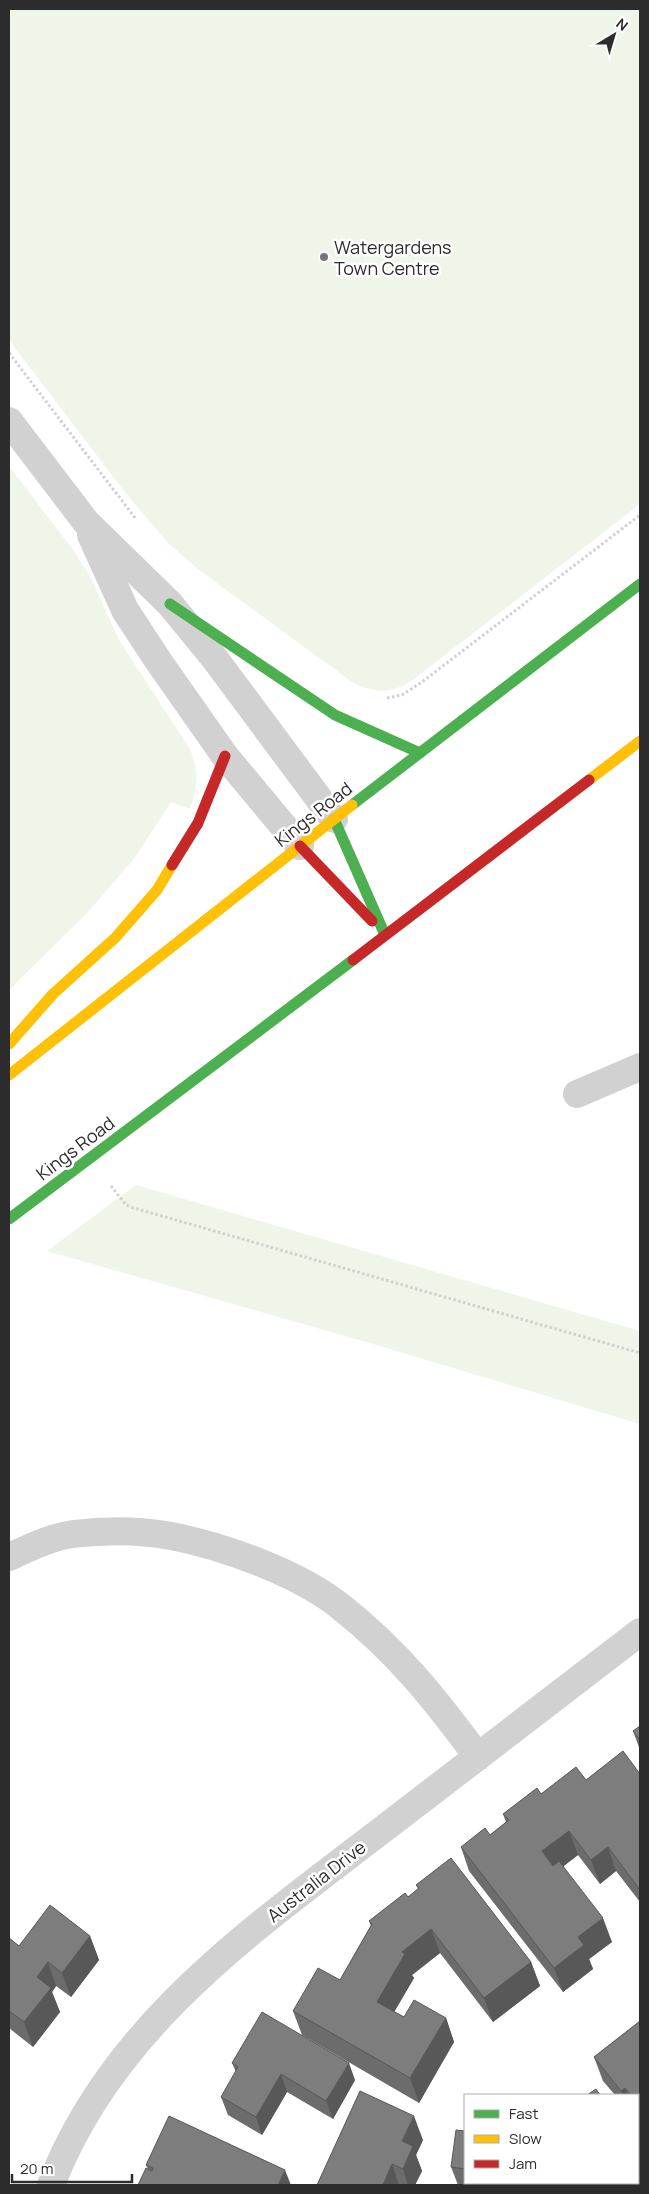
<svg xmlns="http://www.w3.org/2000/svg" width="649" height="2194" font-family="Manrope,sans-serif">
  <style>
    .green { fill: #eff5e9 }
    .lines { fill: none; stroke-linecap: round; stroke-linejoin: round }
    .path { stroke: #d1d1d1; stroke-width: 3; stroke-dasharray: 2.5 2.5; stroke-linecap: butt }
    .street { stroke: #d1d1d1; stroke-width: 28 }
    .fast { stroke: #4caf50; stroke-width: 11 }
    .slow { stroke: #ffc107; stroke-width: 11 }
    .jam { stroke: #c62828; stroke-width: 11 }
    .wall { fill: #6c6c6c }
    .shaded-wall { fill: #585858 }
    .building { fill: #7d7d7d; stroke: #585858 }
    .poi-dot { fill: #767676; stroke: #fff; stroke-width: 2 }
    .labels { text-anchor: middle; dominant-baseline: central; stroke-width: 5; stroke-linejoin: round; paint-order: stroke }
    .poi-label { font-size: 18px; fill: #2c2c2c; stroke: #fff; text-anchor: start }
    .street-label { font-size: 18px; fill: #2c2c2c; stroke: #fff }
  </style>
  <rect width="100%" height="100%" fill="#fff"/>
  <path class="green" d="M 9,9 L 640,9 L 640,504 L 414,679 C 393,694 375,694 352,682 L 199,570 L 169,544 L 127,495 L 9,340 Z
    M 9,466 L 74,551 L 91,578 L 119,640 L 190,749 C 199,774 198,784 190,809 L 171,802 L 133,860 L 88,912 L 9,990 Z
    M 136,1185 L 640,1331 L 640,1424 L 373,1344 L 47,1251 Z"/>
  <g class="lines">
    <path class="path" d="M 9,353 L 136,519
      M 387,698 L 402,695 L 422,682 L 640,515
      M 111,1186 L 126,1205 L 134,1208 L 640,1353"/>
    <path class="street" d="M 9,421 L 86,522 L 170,604 L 215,659 L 334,819
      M 91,535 L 125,610 L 159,662 L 225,756 L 300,846
      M 577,1094 L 640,1067
      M 9,1557 C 29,1548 51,1537 73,1534 C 105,1530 139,1530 171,1536 C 223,1546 299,1573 341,1607 C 398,1652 435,1699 478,1757
      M 51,2185 C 112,2025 256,1927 386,1827 C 471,1762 556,1697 640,1632"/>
    <path class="fast" d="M 170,604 L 335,715 L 420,753
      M 352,805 L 640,584
      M 334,819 L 385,935
      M 9,1219 L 353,960"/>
    <path class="slow" d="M 589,780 L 640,741
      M 9,1044 L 53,994 L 115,938 L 157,890 L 172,865
      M 9,1075 L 352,805"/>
    <path class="jam" d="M 300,846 L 372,921
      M 172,865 L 198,823 L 225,756
      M 353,960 L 589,780"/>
  </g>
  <path class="wall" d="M 640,1726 L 640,1750 L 633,1731 Z
    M 640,1774 L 640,1902 L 616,1871 L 600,1884 L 578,1855 L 563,1866 L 612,1942 L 589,1959 L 593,1969 L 563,1992 L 469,1871 L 461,1847 L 490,1835 L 506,1822 L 503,1814 L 541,1794 L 586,1780 Z
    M 416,1885 L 531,1962 L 540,1986 L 493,2022 L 440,1953 L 412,1975 L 414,1978 L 394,2012 L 404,2017 L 446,2018 L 454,2042 L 419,2103 L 302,2035 L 293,2011 L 340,1980 L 371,1926 L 369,1921 L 408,1897 L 418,1889 Z
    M 90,1936 L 99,1960 L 71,1997 L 56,1986 L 52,1992 L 60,2012 L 33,2047 L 9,2028 L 9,1938 L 19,1946 Z
    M 640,2021 L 640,2120 L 638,2117 L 638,2095 L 615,2095 L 603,2081 L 594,2057 Z
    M 232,2063 L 355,2080 L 333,2119 L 287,2092 L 262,2135 L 228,2115 L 221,2097 L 236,2072 Z
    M 465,2131 L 465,2183 L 526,2183 L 525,2185 L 458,2185 L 451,2167 Z
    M 423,2140 L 416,2155 L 422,2171 L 415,2185 L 317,2185 Z
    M 146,2165 L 285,2170 L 138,2185 L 148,2169 Z"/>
  <path class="shaded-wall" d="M 569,1831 L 578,1855 L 551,1876 L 542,1851 Z
    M 608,1847 L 616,1871 L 600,1884 L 591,1860 Z
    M 603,1918 L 612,1942 L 589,1959 L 593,1969 L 563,1992 L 554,1968 L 578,1937 Z
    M 431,1929 L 440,1953 L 412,1975 L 414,1978 L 386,2026 L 377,2002 L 402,1952 Z
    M 90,1936 L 99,1960 L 71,1997 L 62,1973 Z
    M 48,1962 L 56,1986 L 52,1992 L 60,2012 L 33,2047 L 24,2022 L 37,1977 Z
    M 531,1962 L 540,1986 L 493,2022 L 484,1998 Z
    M 446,2018 L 454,2042 L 419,2103 L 410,2078 Z
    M 349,2063 L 355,2080 L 333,2119 L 326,2101 Z
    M 281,2074 L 287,2092 L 262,2135 L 256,2117 Z
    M 625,2088 L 628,2095 L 623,2095 L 621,2091 Z
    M 414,2116 L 423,2140 L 416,2155 L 422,2171 L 415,2185 L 408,2185 L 403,2169 L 402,2141 Z
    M 392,2164 L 399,2185 L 383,2185 Z
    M 285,2170 L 291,2185 L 278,2185 Z
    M 514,2183 L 526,2183 L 525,2185 L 514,2185 Z"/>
  <path class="building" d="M 640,1726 L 640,1740 L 633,1731 Z
    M 623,1751 L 640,1774 L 640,1890 L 608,1847 L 591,1860 L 569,1831 L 542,1851 L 553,1866 L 559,1861 L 603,1918 L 578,1937 L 584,1945 L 554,1968 L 461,1847 L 485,1828 L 490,1835 L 509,1820 L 503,1814 L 537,1788 L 541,1794 L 576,1767 L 586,1780 Z
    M 451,1858 L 531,1962 L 484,1998 L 431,1929 L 402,1952 L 405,1954 L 377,2002 L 404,2017 L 414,2000 L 446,2018 L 410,2078 L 293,2011 L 318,1968 L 340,1980 L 372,1924 L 369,1921 L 405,1893 L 408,1897 L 419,1888 L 416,1885 Z
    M 50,1905 L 90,1936 L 62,1973 L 48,1962 L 37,1977 L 51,1988 L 24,2022 L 9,2011 L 9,1938 L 19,1946 Z
    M 262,2012 L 349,2063 L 326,2101 L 281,2074 L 256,2117 L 221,2097 L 238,2067 L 232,2063 Z
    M 640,2021 L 640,2108 L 638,2104 L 638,2095 L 631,2095 L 625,2088 L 621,2091 L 594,2057 Z
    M 596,2089 L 600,2095 L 587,2095 Z
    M 360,2091 L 414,2116 L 402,2141 L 413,2146 L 403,2169 L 392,2164 L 383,2185 L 317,2185 Z
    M 169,2116 L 285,2170 L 278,2185 L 138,2185 L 146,2168 L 152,2171 L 153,2168 L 146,2165 Z
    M 456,2130 L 465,2131 L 465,2169 L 451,2167 Z
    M 638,2155 L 640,2159 L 640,2185 L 567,2185 L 566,2183 L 638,2183 Z
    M 465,2183 L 484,2184 L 484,2183 L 514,2183 L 514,2185 L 464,2185 Z"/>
  <circle class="poi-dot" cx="324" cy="257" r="5"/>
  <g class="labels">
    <g class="poi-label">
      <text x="334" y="247">Watergardens<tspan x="334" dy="21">Town Centre</tspan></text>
    </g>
    <g class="street-label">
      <text transform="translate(313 814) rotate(-38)">Kings Road</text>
      <text transform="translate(75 1148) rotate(-37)">Kings Road</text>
      <text transform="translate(316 1881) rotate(-38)">Australia Drive</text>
    </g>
  </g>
  <rect width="649" height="2194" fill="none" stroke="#2c2c2c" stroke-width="20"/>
  <rect x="464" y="2094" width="175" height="90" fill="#ffffff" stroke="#ababab"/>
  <rect x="474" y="2110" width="25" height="8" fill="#4caf50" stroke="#ababab"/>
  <text x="509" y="2119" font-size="15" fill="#2c2c2c">Fast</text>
  <rect x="474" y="2135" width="25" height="8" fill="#ffc107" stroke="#ababab"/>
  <text x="509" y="2144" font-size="15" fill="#2c2c2c">Slow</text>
  <rect x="474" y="2160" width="25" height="8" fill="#c62828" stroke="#ababab"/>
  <text x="509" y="2169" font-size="15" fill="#2c2c2c">Jam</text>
  <g transform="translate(614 35) rotate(38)" stroke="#ffffff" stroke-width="4" paint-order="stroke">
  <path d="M0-4L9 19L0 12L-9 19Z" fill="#2c2c2c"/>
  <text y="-8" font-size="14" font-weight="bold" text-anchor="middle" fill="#2c2c2c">N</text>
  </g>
  <path d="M12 2174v8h120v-8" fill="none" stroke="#2c2c2c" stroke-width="2.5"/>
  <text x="20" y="2174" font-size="15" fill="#2c2c2c" stroke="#ffffff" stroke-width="4" paint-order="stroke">20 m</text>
</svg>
